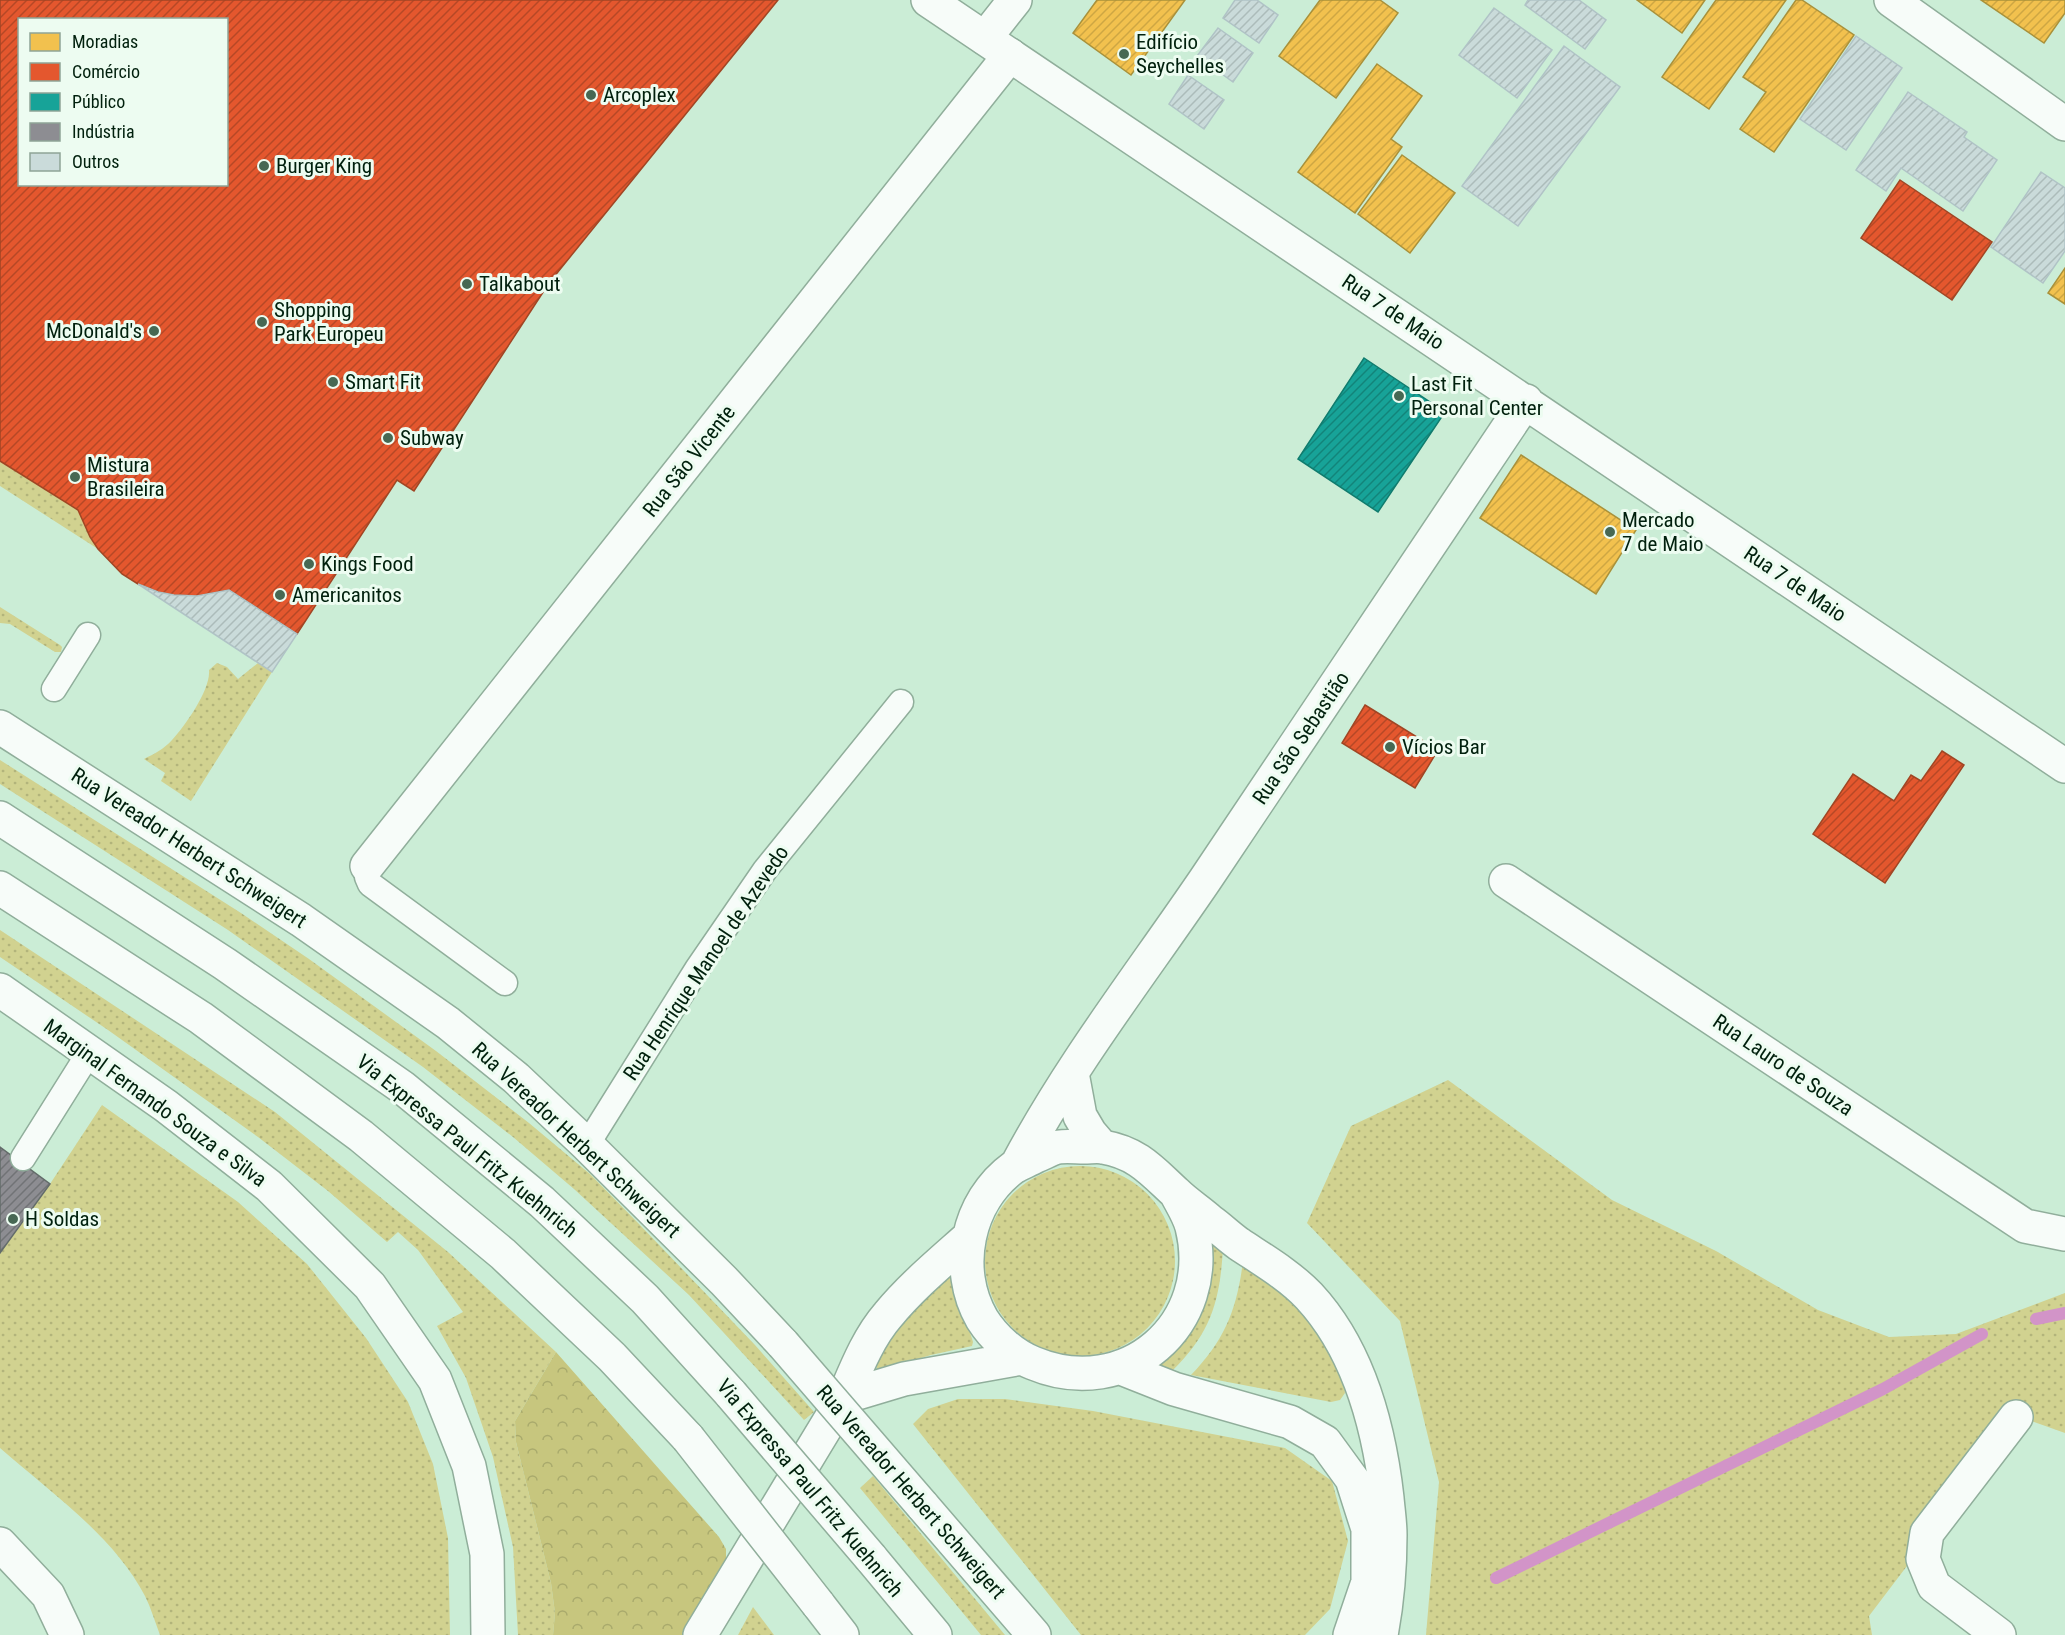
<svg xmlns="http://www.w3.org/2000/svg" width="2065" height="1635" font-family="'Roboto Condensed',sans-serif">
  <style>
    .grass { fill: url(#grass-dots) }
    .forest { fill: url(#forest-crowns) }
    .homes { fill: url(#homes-hatch); stroke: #a9913a; stroke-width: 1.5 }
    .shops { fill: url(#shops-hatch); stroke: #a04624; stroke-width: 1.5; fill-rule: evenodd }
    .public { fill: url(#public-hatch); stroke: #107c6e; stroke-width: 1.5 }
    .industry { fill: url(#industry-hatch); stroke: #636c6a; stroke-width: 1.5 }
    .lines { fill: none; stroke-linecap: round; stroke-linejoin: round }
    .stream { stroke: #d294c8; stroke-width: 12 }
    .building { fill: url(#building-hatch); stroke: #b0c3c6; stroke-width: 1.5 }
    .service-casing { stroke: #90ae9b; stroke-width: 27 }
    .minor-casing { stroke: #90ae9b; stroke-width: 36 }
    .tertiary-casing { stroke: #90ae9b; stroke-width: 36 }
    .secondary-casing { stroke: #90ae9b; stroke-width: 36 }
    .primary-casing { stroke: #90ae9b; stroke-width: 36 }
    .service { stroke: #f7fcf9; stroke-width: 24 }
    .minor { stroke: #f7fcf9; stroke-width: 33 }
    .tertiary { stroke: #f7fcf9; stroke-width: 33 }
    .secondary { stroke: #f7fcf9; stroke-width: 33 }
    .primary { stroke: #f7fcf9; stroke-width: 33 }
    .secondary-bridge-casing { stroke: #90ae9b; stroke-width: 36; stroke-linecap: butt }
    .primary-bridge-casing { stroke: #90ae9b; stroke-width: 36; stroke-linecap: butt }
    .secondary-bridge { stroke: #f7fcf9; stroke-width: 33 }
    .primary-bridge { stroke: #f7fcf9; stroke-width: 33 }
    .poi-dot { fill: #476853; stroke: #edfcf1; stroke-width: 2 }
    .labels { text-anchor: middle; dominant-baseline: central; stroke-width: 6; stroke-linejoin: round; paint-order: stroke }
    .poi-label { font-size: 21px; fill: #00200d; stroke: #edfcf1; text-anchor: start }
    .street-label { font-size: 21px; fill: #00200d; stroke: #edfcf1 }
  </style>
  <defs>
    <pattern id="grass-dots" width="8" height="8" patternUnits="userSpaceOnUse" patternTransform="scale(1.5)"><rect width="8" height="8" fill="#d1d290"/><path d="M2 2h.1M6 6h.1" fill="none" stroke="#b2b47b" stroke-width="1.8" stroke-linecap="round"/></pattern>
    <pattern id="forest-crowns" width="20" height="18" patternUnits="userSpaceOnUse" patternTransform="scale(1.5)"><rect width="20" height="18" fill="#c7c67e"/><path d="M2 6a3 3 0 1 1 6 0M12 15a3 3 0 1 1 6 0" fill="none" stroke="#a9aa6c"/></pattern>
    <pattern id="homes-hatch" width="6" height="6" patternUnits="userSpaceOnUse" patternTransform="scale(1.5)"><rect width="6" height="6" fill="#f2c14e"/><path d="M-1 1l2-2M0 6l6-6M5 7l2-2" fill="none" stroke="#cea643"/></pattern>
    <pattern id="shops-hatch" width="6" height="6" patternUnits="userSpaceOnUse" patternTransform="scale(1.5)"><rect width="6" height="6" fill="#e4572e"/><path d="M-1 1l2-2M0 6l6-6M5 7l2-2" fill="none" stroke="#b64826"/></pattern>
    <pattern id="public-hatch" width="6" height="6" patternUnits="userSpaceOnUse" patternTransform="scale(1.5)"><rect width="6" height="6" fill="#17a398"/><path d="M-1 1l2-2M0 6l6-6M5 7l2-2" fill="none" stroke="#12847a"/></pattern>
    <pattern id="industry-hatch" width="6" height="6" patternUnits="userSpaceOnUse" patternTransform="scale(1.5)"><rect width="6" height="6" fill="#8d8d92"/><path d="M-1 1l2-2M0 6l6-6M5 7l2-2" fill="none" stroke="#717376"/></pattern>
    <pattern id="building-hatch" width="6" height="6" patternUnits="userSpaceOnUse" patternTransform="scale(1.5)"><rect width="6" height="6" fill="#cadbda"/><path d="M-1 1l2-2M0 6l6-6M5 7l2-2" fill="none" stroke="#acbcba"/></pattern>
  </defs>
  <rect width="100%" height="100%" fill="#cbedd6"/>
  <path class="grass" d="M 0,461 L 78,510 L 90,537 L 98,549 L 0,486 Z
    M 0,607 L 60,645 L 62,647 L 61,652 L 55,652 L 10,624 L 0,623 Z
    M 217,663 L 227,667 L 238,679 L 258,663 L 272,672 L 191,801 L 161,781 L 165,773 L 144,759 C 154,754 164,749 172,740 C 185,726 211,689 209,670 Z
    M 0,760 L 241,913 L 309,959 L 436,1051 L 529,1123 L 590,1174 L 639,1224 L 755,1345 L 814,1412 L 804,1420 L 689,1295 L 574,1189 L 513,1137 L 423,1067 L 228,930 L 0,784 Z
    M 0,930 L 275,1112 L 448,1252 L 556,1352 L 515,1421 L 516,1442 L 551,1583 L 555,1613 L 553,1635 L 518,1635 L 513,1547 L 493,1457 L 466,1378 L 437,1326 L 463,1312 L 418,1250 L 398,1232 L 387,1242 L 328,1191 L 258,1137 L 108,1030 L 0,957 Z
    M 1448,1080 L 1612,1200 L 1716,1251 L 1818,1310 L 1889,1337 L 1956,1334 L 2065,1293 L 2065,1433 L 2020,1417 L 1869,1616 L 1872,1635 L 1426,1635 L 1439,1482 L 1400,1321 L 1307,1223 L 1351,1126 Z
    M 102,1105 L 238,1202 L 307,1264 L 366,1338 L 408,1402 L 433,1464 L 448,1538 L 450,1635 L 160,1635 C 155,1622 151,1608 145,1596 C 113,1535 51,1493 0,1448 L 0,1253 L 50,1184 Z
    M985 1261a95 95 0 1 1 190 0a95 95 0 1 1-190 0Z
    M 1206,1237 L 1223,1248 C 1220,1301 1211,1333 1172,1371 L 1153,1367 Z
    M 1243,1261 L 1277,1283 L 1315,1322 L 1344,1384 L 1345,1393 L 1340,1400 L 1331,1402 L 1191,1375 C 1225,1340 1237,1309 1243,1261 Z
    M 950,1269 L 973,1342 L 972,1346 L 931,1355 L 877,1371 C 873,1348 934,1287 950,1269 Z
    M 958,1399 L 1005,1399 L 1093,1411 L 1285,1448 L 1332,1481 L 1348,1541 L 1330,1609 L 1305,1635 L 1081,1635 L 913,1424 L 928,1409 Z
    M 873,1476 L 1005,1635 L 981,1635 L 860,1488 Z
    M 753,1607 L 774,1635 L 738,1635 Z"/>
  <path class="forest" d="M 556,1352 L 719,1537 L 726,1549 L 726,1566 L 686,1635 L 553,1635 L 555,1613 L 551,1583 L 516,1442 L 515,1421 Z"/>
  <path class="homes" d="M 1097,0 L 1185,0 L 1131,75 L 1073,33 Z
    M 1320,0 L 1380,0 L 1398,13 L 1336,98 L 1279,56 Z
    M 1637,0 L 1705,0 L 1682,33 Z
    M 1716,0 L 1786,0 L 1709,109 L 1662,77 Z
    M 1796,0 L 1802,0 L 1854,35 L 1774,152 L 1740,129 L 1766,92 L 1743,77 Z
    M 1981,0 L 2065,0 L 2065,13 L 2044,43 Z
    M 1377,64 L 1422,96 L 1391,139 L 1402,147 L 1355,213 L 1298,172 Z
    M 1402,155 L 1455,193 L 1410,253 L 1358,214 Z
    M 2065,268 L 2065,304 L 2048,293 Z
    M 1521,455 L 1636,530 L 1596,594 L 1480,518 Z"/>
  <path class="shops" d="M 0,0 L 778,0 L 549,283 L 414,491 L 397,480 L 297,634 L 229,590 L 197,596 L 174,595 L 158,592 L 138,584 L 122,574 L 98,549 L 90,537 L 78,510 L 0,461 ZM 20,20 L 226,20 L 226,184 L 20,184 Z
    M 1900,180 L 1992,242 L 1952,300 L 1861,238 Z
    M 1365,705 L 1438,750 L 1415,788 L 1342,743 Z
    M 1942,751 L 1964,765 L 1885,883 L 1813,834 L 1853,774 L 1894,801 L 1911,775 L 1921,781 Z"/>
  <path class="public" d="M 1364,358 L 1445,412 L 1378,512 L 1298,459 Z"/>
  <path class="industry" d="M 0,1147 L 50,1184 L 0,1253 Z"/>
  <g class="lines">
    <path class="stream" d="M 2036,1319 L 2065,1313
      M 1496,1578 L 1883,1389 L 1982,1334"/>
  </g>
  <path class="building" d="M 1235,0 L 1257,0 L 1278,15 L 1259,43 L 1223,18 Z
    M 1528,0 L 1579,0 L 1606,20 L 1585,49 L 1525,5 Z
    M 1494,8 L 1552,50 L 1517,98 L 1459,55 Z
    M 1218,28 L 1253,53 L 1233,82 L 1197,56 Z
    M 1856,36 L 1902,68 L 1846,150 L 1800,119 Z
    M 1564,46 L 1620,87 L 1518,226 L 1462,186 Z
    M 1188,75 L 1224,100 L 1204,129 L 1169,104 Z
    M 1908,92 L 1967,132 L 1964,137 L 1997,160 L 1963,211 L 1901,168 L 1886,191 L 1856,170 Z
    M 2041,172 L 2065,188 L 2065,251 L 2043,283 L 1991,247 Z
    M 138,584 L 158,592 L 174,595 L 197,596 L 229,590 L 297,634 L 272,672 Z"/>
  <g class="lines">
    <g class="service-casing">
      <path id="service" d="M 54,689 L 88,635
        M 367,866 L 367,877 L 370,884 L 505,983
        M 587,1145 L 697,969 L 765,870 L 901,702
        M 23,1158 L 89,1053"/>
    </g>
    <g class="minor-casing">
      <path id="minor" d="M 1891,0 L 2065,124
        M 985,38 L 1015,0
        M 367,866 L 1010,55
        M 1506,881 L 2025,1226 L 2065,1234
        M 0,1544 L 48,1595 L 67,1635
        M 1999,1635 L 1934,1586 L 1923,1559 L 1927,1533 L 2016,1417"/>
    </g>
    <g class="tertiary-casing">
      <path id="tertiary" d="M 928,0 L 2065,766
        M 0,990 L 166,1106 L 269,1186 L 370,1286 L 435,1380 L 469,1466 L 487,1554 L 488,1635
        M 1072,1073 L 1080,1116 L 1090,1133 L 1102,1147
        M 1017,1165 C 1070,1065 1141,974 1205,880 C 1312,721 1418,561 1526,401
        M 1176,1193 C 1181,1203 1189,1215 1192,1227 C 1216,1324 1126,1402 1033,1363 C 1013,1355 994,1338 982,1319 C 953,1269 967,1201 1014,1167 C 1021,1163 1029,1160 1036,1156 C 1044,1153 1052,1148 1059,1147 C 1067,1146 1076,1147 1084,1147 C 1091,1147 1097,1146 1103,1147 C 1138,1153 1152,1171 1176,1193 C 1186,1203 1199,1211 1210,1221 C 1220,1228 1229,1237 1239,1244 C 1263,1260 1289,1275 1309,1296 C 1359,1350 1379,1427 1387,1498 C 1388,1510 1390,1523 1390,1535 C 1390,1568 1387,1603 1381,1635
        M 1121,1368 L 1174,1389 L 1290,1422 L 1325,1442 L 1352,1479 L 1368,1529 L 1368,1582 L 1350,1635
        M 844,1397 L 904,1379 L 1022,1358
        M 700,1635 L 844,1397 C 856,1369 868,1338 888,1315 C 912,1286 941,1262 969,1237"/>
    </g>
    <g class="secondary-casing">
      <path id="secondary" d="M 0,727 L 301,920 L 448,1023 L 516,1078 L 587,1145 L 724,1281 L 783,1344
        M 922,1505 L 1034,1635"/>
    </g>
    <g class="primary-casing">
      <path id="primary" d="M 0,818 L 225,964 L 402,1087 L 542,1202 L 645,1299 L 731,1394
        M 0,888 L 201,1018 L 361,1136 L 503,1254 L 612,1357 L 688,1438
        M 871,1558 L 935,1635
        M 818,1604 L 842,1635"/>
    </g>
    <use href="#service" class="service"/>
    <use href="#minor" class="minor"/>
    <use href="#tertiary" class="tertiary"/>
    <use href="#secondary" class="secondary"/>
    <use href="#primary" class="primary"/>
    <g class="secondary-bridge-casing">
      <path id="secondary-bridge" d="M 783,1344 L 922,1505"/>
    </g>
    <g class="primary-bridge-casing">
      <path id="primary-bridge" d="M 731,1394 L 871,1558
        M 688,1438 L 818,1604"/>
    </g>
    <use href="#secondary-bridge" class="secondary-bridge"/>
    <use href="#primary-bridge" class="primary-bridge"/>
  </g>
  <g class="poi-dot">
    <circle cx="1124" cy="54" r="6"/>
    <circle cx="591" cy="95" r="6"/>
    <circle cx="264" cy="166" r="6"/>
    <circle cx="467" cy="284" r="6"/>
    <circle cx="262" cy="322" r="6"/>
    <circle cx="154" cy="331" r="6"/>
    <circle cx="333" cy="382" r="6"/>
    <circle cx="1399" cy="396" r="6"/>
    <circle cx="388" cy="438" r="6"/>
    <circle cx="75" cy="477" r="6"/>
    <circle cx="1610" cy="532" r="6"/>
    <circle cx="309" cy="564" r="6"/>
    <circle cx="280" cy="595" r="6"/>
    <circle cx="1390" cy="747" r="6"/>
    <circle cx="13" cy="1219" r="6"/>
  </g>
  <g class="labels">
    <g class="poi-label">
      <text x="1136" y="42">Edifício<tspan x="1136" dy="24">Seychelles</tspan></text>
      <text x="603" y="95">Arcoplex</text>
      <text x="276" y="166">Burger King</text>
      <text x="479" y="284">Talkabout</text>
      <text x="274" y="310">Shopping<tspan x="274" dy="24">Park Europeu</tspan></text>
      <text x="142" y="331" text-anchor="end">McDonald's</text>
      <text x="345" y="382">Smart Fit</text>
      <text x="1411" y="384">Last Fit<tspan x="1411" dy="24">Personal Center</tspan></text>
      <text x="400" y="438">Subway</text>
      <text x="87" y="465">Mistura<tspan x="87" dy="24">Brasileira</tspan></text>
      <text x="1622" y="520">Mercado<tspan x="1622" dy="24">7 de Maio</tspan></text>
      <text x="321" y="564">Kings Food</text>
      <text x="292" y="595">Americanitos</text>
      <text x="1402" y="747">Vícios Bar</text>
      <text x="25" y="1219">H Soldas</text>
    </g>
    <g class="street-label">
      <text transform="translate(1393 312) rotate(34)">Rua 7 de Maio</text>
      <text transform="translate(689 461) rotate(-52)">Rua São Vicente</text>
      <text transform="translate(1795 584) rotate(34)">Rua 7 de Maio</text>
      <text transform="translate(1301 738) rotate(-56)">Rua São Sebastião</text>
      <text transform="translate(189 848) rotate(33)">Rua Vereador Herbert Schweigert</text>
      <text transform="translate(706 963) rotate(-56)">Rua Henrique Manoel de Azevedo</text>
      <text transform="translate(1783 1065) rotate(34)">Rua Lauro de Souza</text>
      <text transform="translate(155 1103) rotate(36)">Marginal Fernando Souza e Silva</text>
      <text transform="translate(576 1140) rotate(43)">Rua Vereador Herbert Schweigert</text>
      <text transform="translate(467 1146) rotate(39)">Via Expressa Paul Fritz Kuehnrich</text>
      <text transform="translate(810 1488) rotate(50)">Via Expressa Paul Fritz Kuehnrich</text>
      <text transform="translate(911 1492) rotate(49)">Rua Vereador Herbert Schweigert</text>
    </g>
  </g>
  <rect x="18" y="18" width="210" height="168" fill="#edfcf1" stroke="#8ea496" stroke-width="1.5"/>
  <rect x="30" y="33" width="30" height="18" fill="#f2c14e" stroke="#8ea496" stroke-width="1.5"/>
  <text x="72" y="48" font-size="18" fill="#00200d">Moradias</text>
  <rect x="30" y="63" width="30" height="18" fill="#e4572e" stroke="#8ea496" stroke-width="1.5"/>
  <text x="72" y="78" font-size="18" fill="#00200d">Comércio</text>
  <rect x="30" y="93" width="30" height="18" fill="#17a398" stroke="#8ea496" stroke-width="1.5"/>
  <text x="72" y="108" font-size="18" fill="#00200d">Público</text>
  <rect x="30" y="123" width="30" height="18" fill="#8d8d92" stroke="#8ea496" stroke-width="1.5"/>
  <text x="72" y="138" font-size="18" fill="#00200d">Indústria</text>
  <rect x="30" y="153" width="30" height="18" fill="#cadbda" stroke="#8ea496" stroke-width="1.5"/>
  <text x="72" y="168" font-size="18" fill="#00200d">Outros</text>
</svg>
